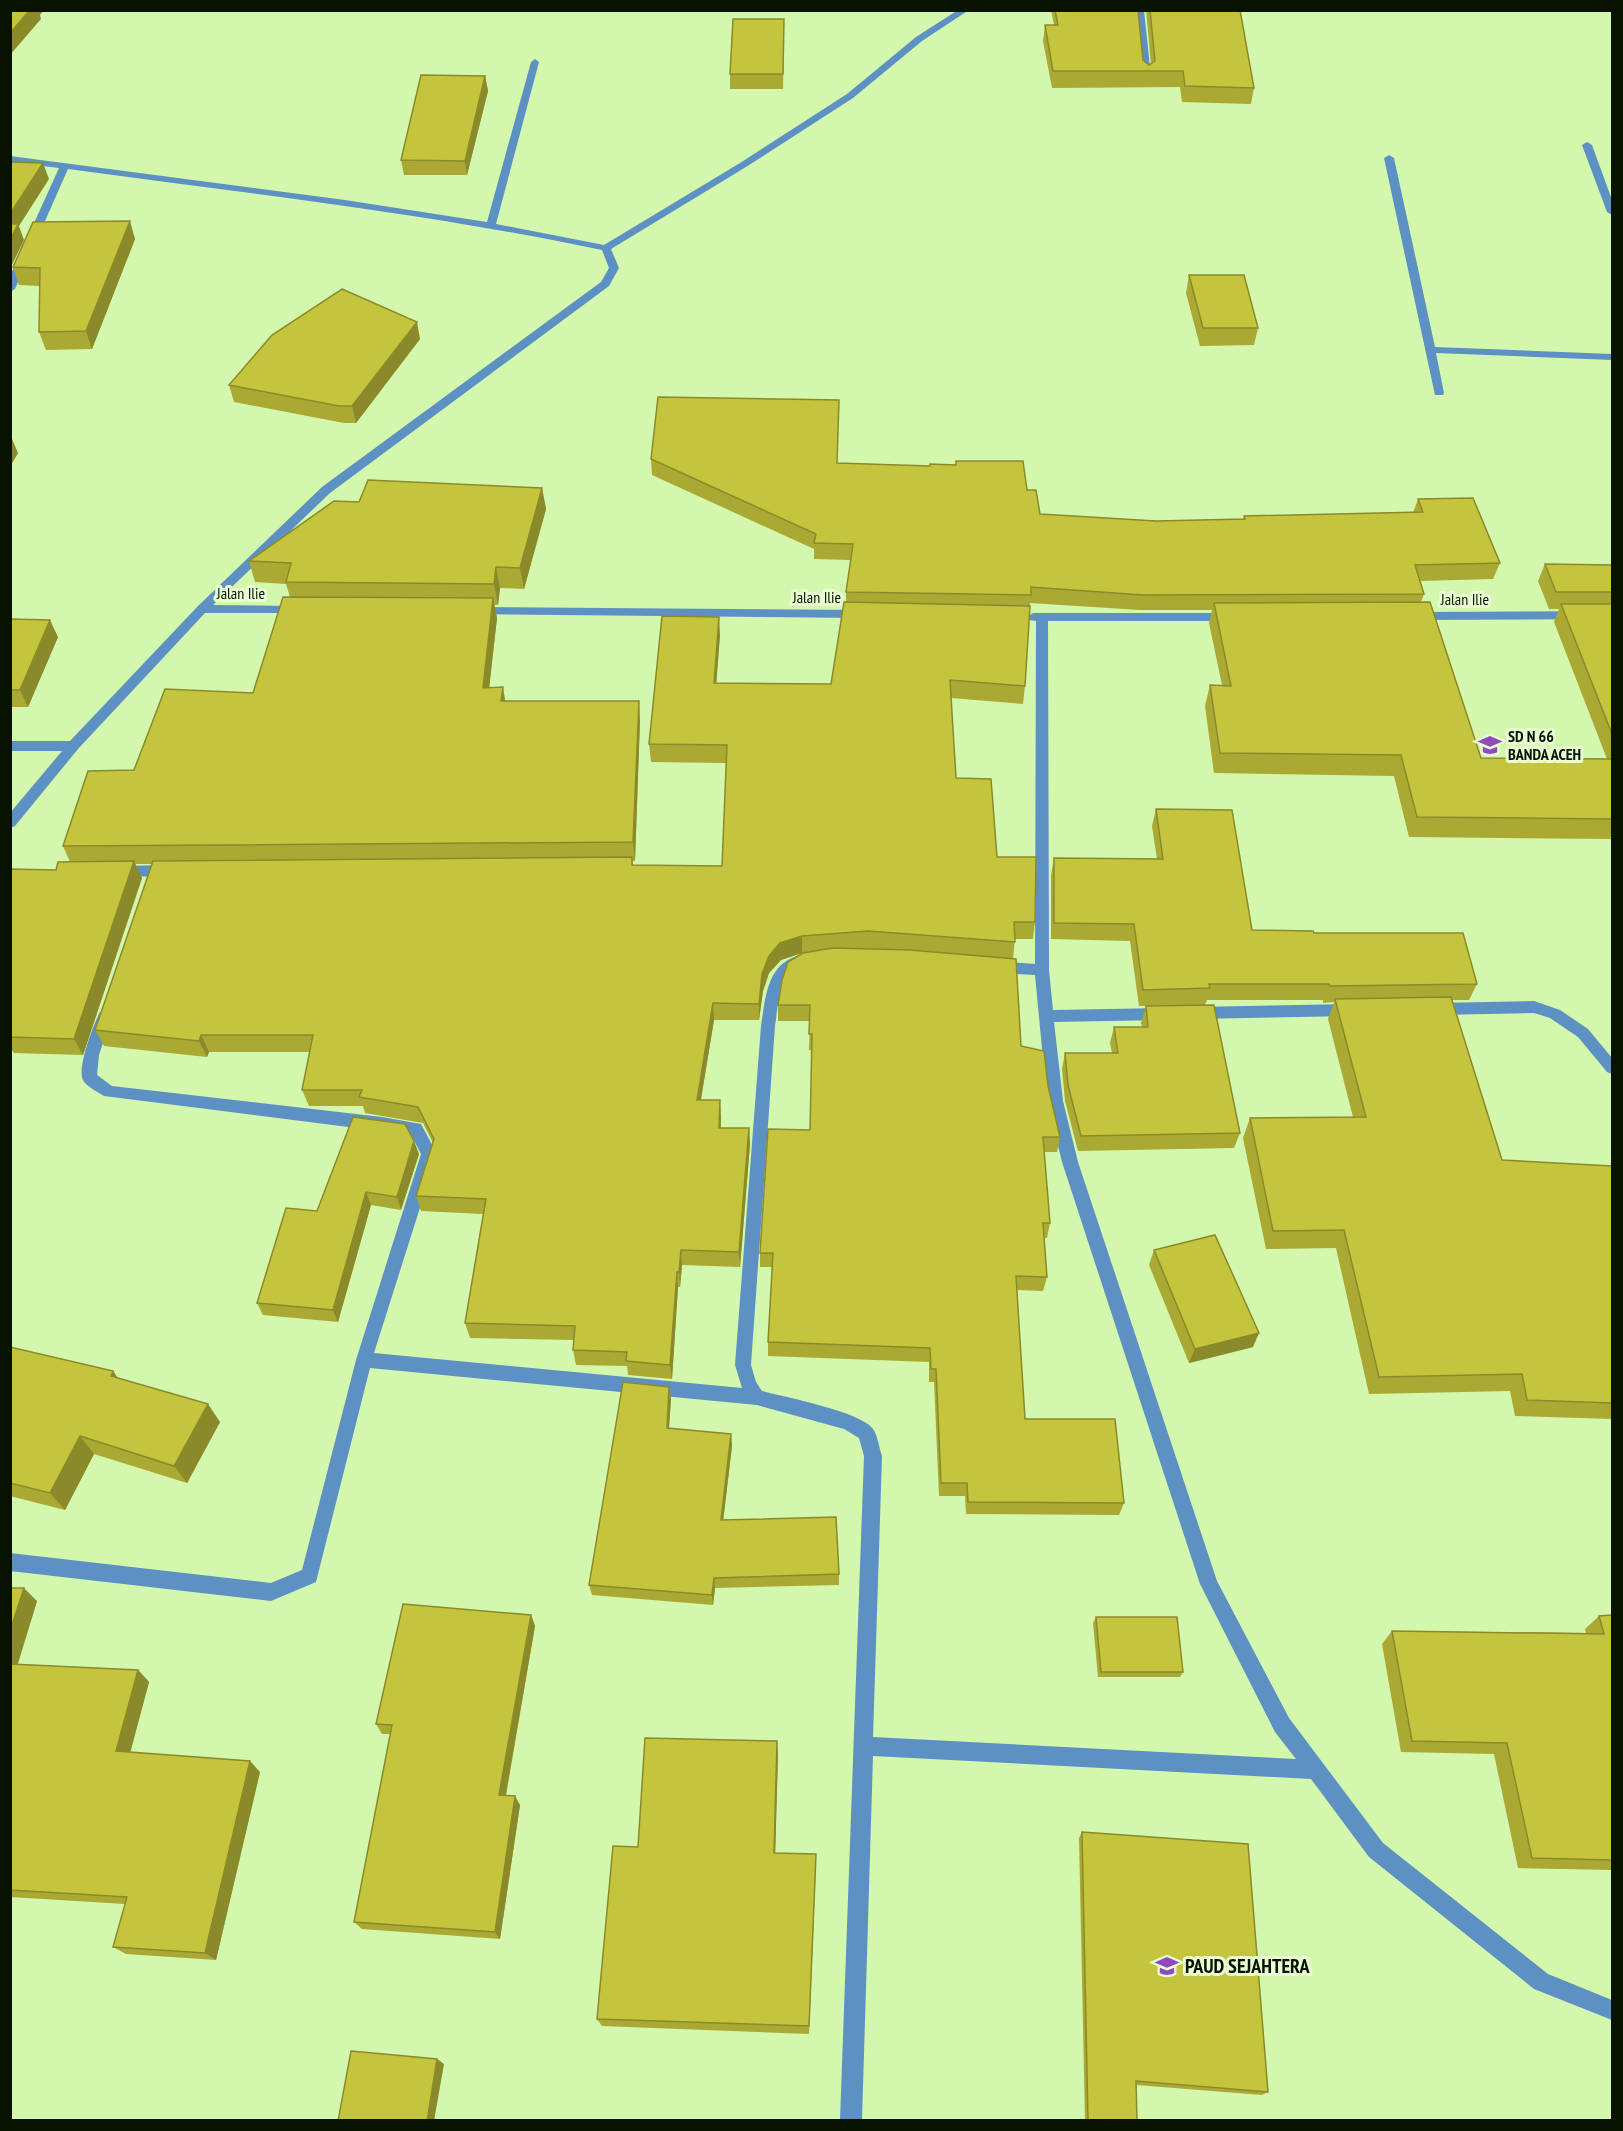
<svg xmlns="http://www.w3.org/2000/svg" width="1623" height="2131" font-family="'PT Sans Narrow',sans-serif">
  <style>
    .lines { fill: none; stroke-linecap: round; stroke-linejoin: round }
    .minor { fill: #5d91c4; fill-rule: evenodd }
    .wall { fill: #a9a934 }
    .shaded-wall { fill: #8a8a2b }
    .building { fill: #c5c53d; stroke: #8a8a2b; stroke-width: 1.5 }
    .labels { text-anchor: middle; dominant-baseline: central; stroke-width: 6; stroke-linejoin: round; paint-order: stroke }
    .street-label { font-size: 16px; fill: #071200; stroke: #e9ffd3 }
    .poi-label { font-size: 16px; font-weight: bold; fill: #071200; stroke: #e9ffd3; text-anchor: start }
    .near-poi-label { font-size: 20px; font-weight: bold; fill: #071200; stroke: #e9ffd3; text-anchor: start }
  </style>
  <rect width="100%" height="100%" fill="#d3f7ad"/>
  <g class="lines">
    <path class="minor" d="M 958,10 L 969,10 L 922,41 L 853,98 L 746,167 L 611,249 L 619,268 L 609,286 L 330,493 L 213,605 L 298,606 L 302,607 L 302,613 L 205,613 L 78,749 L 15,826 L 10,828 L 10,813 L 62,751 L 10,751 L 10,741 L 70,741 L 198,606 L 322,487 L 601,282 L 609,268 L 602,250 C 426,213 246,193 68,169 L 15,289 L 10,292 L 10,276 L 59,168 L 10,162 L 10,156 L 345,200 L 487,222 L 531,62 L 535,59 L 539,62 L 496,224 L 604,245 L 740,163 L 847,94 L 916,37 Z
      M 1136,10 L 1144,10 L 1151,76 L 1147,79 L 1143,76 Z
      M 1587,142 L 1592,145 L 1612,200 L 1612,215 L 1607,212 L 1582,145 Z
      M 1389,155 L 1394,158 L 1435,347 L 1612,354 L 1612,360 L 1436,353 L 1444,393 L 1443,395 L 1435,395 L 1384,158 Z
      M 475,607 L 862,610 L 868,614 L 862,618 L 471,614 L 471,608 Z
      M 1612,611 L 1612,619 L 1414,620 L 1408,616 L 1414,612 Z
      M 1033,613 L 1231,613 L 1237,617 L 1231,621 L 1048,621 L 1049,970 L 1053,1010 L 1163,1008 L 1168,1010 L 1170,1014 L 1168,1018 L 1163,1020 L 1054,1022 L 1063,1101 L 1078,1162 L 1217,1581 L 1289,1718 L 1383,1843 L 1548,1974 L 1612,2000 L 1612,2020 L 1534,1989 L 1369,1857 L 1311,1779 L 873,1756 L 862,2120 L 840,2120 L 864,1456 L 859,1438 L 844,1429 L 757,1405 L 370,1368 L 316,1582 L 271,1601 L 10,1571 L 10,1553 L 271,1583 L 302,1570 L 356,1360 L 421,1154 L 411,1135 L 104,1096 C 98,1092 83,1085 82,1077 C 79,1064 93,1025 100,1012 L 110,1012 L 112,1016 L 99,1055 L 97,1075 L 112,1086 L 382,1117 L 421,1124 L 437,1154 L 374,1353 L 742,1388 L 735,1365 L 761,1026 C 765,1002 766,969 792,958 C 799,955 804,953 811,955 L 813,959 C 809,966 800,966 793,972 C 778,984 778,1008 775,1026 L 751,1365 L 756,1382 L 762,1391 C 785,1397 862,1412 873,1429 C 878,1436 879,1448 882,1456 L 873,1737 L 1296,1759 L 1275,1732 L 1200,1584 L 1062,1162 L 1047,1101 L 1035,975 L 997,973 L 992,971 L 990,967 L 992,963 L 997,961 L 1035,964 L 1036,621 L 1029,620 L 1027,617 Z
      M 169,865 L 176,870 C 170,878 117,879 111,871 L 118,866 Z
      M 1534,1001 L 1560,1010 L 1588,1029 L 1612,1058 L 1612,1074 L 1607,1072 L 1578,1037 L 1550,1018 L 1534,1013 L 1436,1015 L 1431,1013 L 1429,1009 L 1431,1005 L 1436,1003 Z
      M 1352,1004 L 1357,1006 L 1359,1010 L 1357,1014 L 1352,1016 L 1196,1019 L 1191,1017 L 1189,1013 L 1191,1009 L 1196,1007 Z"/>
  </g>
  <path class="wall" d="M 1051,10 L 1138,10 L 1143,60 L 1149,65 L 1151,64 L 1146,10 L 1240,10 L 1254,88 L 1251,104 L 1182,102 L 1180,87 L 1052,88 L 1043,41 L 1045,25 L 1054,25 Z
    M 784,19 L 783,89 L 730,89 L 730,74 Z
    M 485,76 L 488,91 L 467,175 L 404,175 L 401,160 Z
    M 135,239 L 92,349 L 46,350 L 39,332 L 40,286 L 19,285 L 13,267 Z
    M 1189,275 L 1258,328 L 1254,345 L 1200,346 L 1186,293 Z
    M 420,339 L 356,423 L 344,423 L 234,402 L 229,385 Z
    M 651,459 L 838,463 L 1027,490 L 1040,514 L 1156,521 L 1243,519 L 1244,516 L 1413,513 L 1418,499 L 1500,563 L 1493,579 L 1420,581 L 1424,594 L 1421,602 L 1481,758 L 1607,759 L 1554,622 L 1559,609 L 1549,609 L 1538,581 L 1545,564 L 1612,565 L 1612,839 L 1409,837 L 1394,776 L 1214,773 L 1205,706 L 1210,685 L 1222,685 L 1209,623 L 1212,610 L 1140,610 L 1030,603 L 1025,686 L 1023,704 L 951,698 L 956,778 L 997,857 L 1035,922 L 1033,939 L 1015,939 L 1013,959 L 1021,1046 L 1048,1086 L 1060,1137 L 1057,1152 L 1044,1152 L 1050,1223 L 1047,1238 L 1044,1238 L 1047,1277 L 1043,1291 L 1017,1290 L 1025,1419 L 1124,1503 L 1119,1515 L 966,1514 L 965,1496 L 939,1496 L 934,1382 L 929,1382 L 929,1362 L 768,1356 L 768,1342 L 772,1267 L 760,1267 L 760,1253 L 810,1130 L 812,1050 L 809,1050 L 810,1021 L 778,1021 L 778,1005 L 810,952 L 802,953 L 781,960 L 769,973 L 763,991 L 759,1020 L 714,1020 L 701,1100 L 721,1116 L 721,1128 L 749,1128 L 750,1144 L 740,1267 L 682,1265 L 680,1287 L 678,1287 L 672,1379 L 628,1375 L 627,1366 L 576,1365 L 573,1350 L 574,1340 L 470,1338 L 465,1323 L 483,1214 L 421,1211 L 416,1196 L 433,1143 L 423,1123 L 365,1113 L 363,1106 L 309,1106 L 302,1090 L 310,1052 L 209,1052 L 207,1057 L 104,1046 L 95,1030 L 152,864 L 135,864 L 142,878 L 83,1055 L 14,1053 L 10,1047 L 10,869 L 56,870 L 70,862 L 63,846 L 134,770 L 253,693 L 290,597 L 286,584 L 255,582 L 249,561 L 359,502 L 542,488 L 546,509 L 524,589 L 500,588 L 498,605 L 494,605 L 497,618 L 489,688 L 506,701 L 640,720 L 635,861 L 633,861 L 633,865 L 722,866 L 726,763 L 651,762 L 649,744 L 720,635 L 716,683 L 831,684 L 846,602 L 846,592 L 851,560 L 814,559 L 814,549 L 652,475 Z
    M 10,619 L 58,637 L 28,707 L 10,707 Z
    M 1156,809 L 1252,930 L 1314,933 L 1477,984 L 1469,1000 L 1452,1000 L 1502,1160 L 1612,1166 L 1612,1419 L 1515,1416 L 1510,1391 L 1369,1394 L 1336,1248 L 1266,1249 L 1243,1138 L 1250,1118 L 1353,1117 L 1328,1019 L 1334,1002 L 1323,1003 L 1323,1000 L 1207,1000 L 1205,1005 L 1139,1006 L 1130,941 L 1051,939 L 1051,875 L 1054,858 L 1157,859 L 1152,826 Z
    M 1146,1006 L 1240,1133 L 1234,1148 L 1078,1151 L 1065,1101 L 1062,1069 L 1065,1053 L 1112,1053 L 1110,1043 L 1114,1027 L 1142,1027 L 1141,1023 Z
    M 419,1154 L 401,1210 L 371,1205 L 338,1322 L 263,1315 L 257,1303 L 317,1211 Z
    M 1154,1250 L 1253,1347 L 1189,1363 L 1149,1265 Z
    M 10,1347 L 113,1371 L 117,1378 L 220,1422 L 187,1483 L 94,1454 L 65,1510 L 10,1496 Z
    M 671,1399 L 669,1429 L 731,1434 L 732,1446 L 723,1520 L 839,1574 L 839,1585 L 715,1588 L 713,1605 L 592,1595 L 589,1585 Z
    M 10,1588 L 37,1601 L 18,1664 L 138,1670 L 149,1682 L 130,1752 L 260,1772 L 216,1960 L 126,1954 L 113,1947 L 125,1904 L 10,1897 Z
    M 531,1615 L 535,1626 L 506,1796 L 520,1805 L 500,1939 L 362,1929 L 354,1922 L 391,1734 L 382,1734 L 376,1724 Z
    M 1612,1615 L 1612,1870 L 1518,1868 L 1494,1754 L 1401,1752 L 1382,1644 L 1392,1631 L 1586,1633 L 1585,1629 L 1599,1616 Z
    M 1096,1617 L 1183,1672 L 1180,1677 L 1098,1677 L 1093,1623 Z
    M 778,1754 L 775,1853 L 816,1865 L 809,2034 L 602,2026 L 597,2019 L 638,1847 Z
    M 1082,1832 L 1268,2092 L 1262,2095 L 1136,2085 L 1137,2121 L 1085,2121 L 1079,1838 Z"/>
  <path class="shaded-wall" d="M 30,10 L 44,10 L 40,15 L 41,19 L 10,55 L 10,33 Z
    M 485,76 L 488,91 L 467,175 L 465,161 Z
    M 43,163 L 49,179 L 19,226 L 24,240 L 10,269 L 10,214 Z
    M 130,221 L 135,239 L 92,349 L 86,331 Z
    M 417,322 L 420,339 L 356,423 L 352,406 Z
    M 10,434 L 18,453 L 10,467 Z
    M 542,488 L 546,509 L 524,589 L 520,568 Z
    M 496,567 L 500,588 L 498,605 L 494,584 Z
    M 493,598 L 497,618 L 487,707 L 483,688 Z
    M 719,617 L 720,635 L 715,701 L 714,683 Z
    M 50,620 L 58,637 L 28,707 L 20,690 Z
    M 503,687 L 506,706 L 501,701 Z
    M 639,701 L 640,720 L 635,861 L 633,842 Z
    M 134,861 L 142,878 L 83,1055 L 74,1039 Z
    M 802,936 L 802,953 L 781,960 L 769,973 L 763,991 L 759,1020 L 759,1004 L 762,974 L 769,956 L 780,943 Z
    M 713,1003 L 714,1020 L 698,1116 L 697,1100 Z
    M 201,1035 L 209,1052 L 207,1057 L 199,1041 Z
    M 720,1100 L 721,1116 L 720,1144 L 719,1128 Z
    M 749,1128 L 750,1144 L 740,1267 L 739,1252 Z
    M 414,1141 L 419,1154 L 401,1210 L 397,1197 Z
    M 366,1192 L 371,1205 L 338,1322 L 333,1310 Z
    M 681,1250 L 682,1265 L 680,1287 L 679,1272 Z
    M 677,1272 L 678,1287 L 672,1379 L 670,1365 Z
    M 1259,1333 L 1253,1347 L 1189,1363 L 1195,1349 Z
    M 113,1371 L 126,1390 L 111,1376 Z
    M 669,1387 L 671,1399 L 668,1440 L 667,1428 Z
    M 208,1404 L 220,1422 L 187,1483 L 174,1466 Z
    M 731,1434 L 732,1446 L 722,1531 L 721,1520 Z
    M 80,1436 L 94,1454 L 65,1510 L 50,1493 Z
    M 714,1578 L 715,1588 L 713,1605 L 712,1595 Z
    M 24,1588 L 37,1601 L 14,1675 L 10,1672 L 10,1631 Z
    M 531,1615 L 535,1626 L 504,1804 L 499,1795 Z
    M 138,1670 L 149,1682 L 128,1761 L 116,1751 Z
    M 777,1741 L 778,1754 L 775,1863 L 774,1853 Z
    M 250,1761 L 260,1772 L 216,1960 L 205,1953 Z
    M 515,1796 L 520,1805 L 500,1939 L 495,1932 Z
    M 437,2059 L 444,2064 L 434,2121 L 427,2121 Z"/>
  <path class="building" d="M 10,10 L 30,10 L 10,33 Z
    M 1055,10 L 1138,10 L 1143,60 L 1149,65 L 1155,61 L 1150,10 L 1240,10 L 1254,88 L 1185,86 L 1183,71 L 1053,71 L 1045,25 L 1058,25 Z
    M 733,19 L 784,19 L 783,74 L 730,74 Z
    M 421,75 L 485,76 L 465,161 L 401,160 Z
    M 10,162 L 43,163 L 10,214 Z
    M 130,221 L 86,331 L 39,332 L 40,268 L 13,267 L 33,222 Z
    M 10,224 L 18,224 L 10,240 Z
    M 1189,275 L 1244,275 L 1258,328 L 1203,328 Z
    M 342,289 L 417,322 L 352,406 L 339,406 L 229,385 L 272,335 Z
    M 658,397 L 839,400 L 837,463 L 930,466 L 930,464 L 956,465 L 956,461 L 1023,461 L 1027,490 L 1036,490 L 1040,514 L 1156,521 L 1245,519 L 1244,516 L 1423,512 L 1418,499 L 1473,498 L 1500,563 L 1415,565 L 1424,594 L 1143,595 L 1031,587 L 1031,595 L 846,592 L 853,544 L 814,543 L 816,534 L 651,459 Z
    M 368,480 L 542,488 L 520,568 L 496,567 L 494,584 L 286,582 L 291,563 L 249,561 L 334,501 L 359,502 Z
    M 1545,564 L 1612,565 L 1612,592 L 1556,592 Z
    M 283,597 L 493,598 L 483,688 L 503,687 L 501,701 L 639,701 L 633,842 L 63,846 L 88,771 L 134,770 L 165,689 L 253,693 Z
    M 844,602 L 1030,606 L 1025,686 L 950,680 L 956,778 L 991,779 L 997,857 L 1036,857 L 1035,922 L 1014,922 L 1015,942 L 868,931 L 802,936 L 780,943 L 769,956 L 762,974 L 759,1004 L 713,1003 L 697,1100 L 720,1100 L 719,1128 L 749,1128 L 739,1252 L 681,1250 L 679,1272 L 677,1272 L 670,1365 L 626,1361 L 627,1352 L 573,1350 L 575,1326 L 465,1323 L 486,1199 L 416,1196 L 434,1139 L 418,1107 L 359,1097 L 362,1090 L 302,1090 L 313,1035 L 201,1035 L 199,1041 L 95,1030 L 153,861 L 632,857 L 632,865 L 722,866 L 727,745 L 649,744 L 662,616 L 719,617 L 714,683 L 831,684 Z
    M 1430,602 L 1481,758 L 1612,759 L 1612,819 L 1417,817 L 1401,755 L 1220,753 L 1210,685 L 1231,686 L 1214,603 Z
    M 1561,604 L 1612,604 L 1612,734 Z
    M 10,619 L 50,620 L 20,690 L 10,690 Z
    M 1156,809 L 1232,810 L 1252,930 L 1313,931 L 1314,933 L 1463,933 L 1477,984 L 1330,986 L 1329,984 L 1209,984 L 1210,988 L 1143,990 L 1134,924 L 1054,923 L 1054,858 L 1163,859 Z
    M 134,861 L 74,1039 L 10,1037 L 10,869 L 56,870 L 58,862 Z
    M 833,948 L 910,950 L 1016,959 L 1021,1046 L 1044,1051 L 1048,1086 L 1060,1137 L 1043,1137 L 1050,1223 L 1043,1223 L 1047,1277 L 1016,1276 L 1025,1419 L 1115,1419 L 1124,1503 L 968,1502 L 967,1483 L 941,1483 L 936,1369 L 931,1369 L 930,1348 L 768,1342 L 773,1253 L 760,1253 L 768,1129 L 810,1130 L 812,1034 L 809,1034 L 810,1005 L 778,1005 L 782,980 L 788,962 L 803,953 Z
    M 1451,997 L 1502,1160 L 1612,1166 L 1612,1403 L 1527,1400 L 1522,1374 L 1379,1377 L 1344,1230 L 1273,1231 L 1250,1118 L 1366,1117 L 1335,999 Z
    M 1214,1005 L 1240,1133 L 1081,1136 L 1068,1085 L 1065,1053 L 1118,1053 L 1114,1027 L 1148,1027 L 1146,1006 Z
    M 353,1117 L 405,1124 L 414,1141 L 397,1197 L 366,1192 L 333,1310 L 257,1303 L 286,1208 L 317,1211 Z
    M 1215,1235 L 1259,1333 L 1195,1349 L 1154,1250 Z
    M 10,1347 L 113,1371 L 111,1376 L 208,1404 L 174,1466 L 80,1436 L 50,1493 L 10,1483 Z
    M 623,1382 L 669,1387 L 667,1428 L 731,1434 L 721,1520 L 836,1517 L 839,1574 L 714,1578 L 712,1595 L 589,1585 Z
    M 10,1588 L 24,1588 L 10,1631 Z
    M 403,1604 L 531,1615 L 499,1795 L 515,1796 L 495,1932 L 354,1922 L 392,1725 L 376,1724 Z
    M 1612,1615 L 1612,1860 L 1532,1858 L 1507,1743 L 1412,1741 L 1392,1631 L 1604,1634 L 1599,1616 Z
    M 1096,1617 L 1177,1617 L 1183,1672 L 1101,1672 Z
    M 10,1664 L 138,1670 L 116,1751 L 250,1761 L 205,1953 L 113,1947 L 127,1897 L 10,1890 Z
    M 645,1738 L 777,1741 L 774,1853 L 816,1854 L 809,2026 L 597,2019 L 613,1846 L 638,1847 Z
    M 1082,1832 L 1248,1844 L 1268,2092 L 1136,2081 L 1137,2121 L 1088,2121 Z
    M 351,2051 L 437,2059 L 427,2121 L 338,2121 Z
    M 186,2120 L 216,2121 L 186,2121 Z"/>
  <defs>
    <g id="school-bare" transform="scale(1.8)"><path d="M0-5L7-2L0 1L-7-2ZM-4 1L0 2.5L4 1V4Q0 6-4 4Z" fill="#904abe" stroke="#e9ffd3" stroke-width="2.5" paint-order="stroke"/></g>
  </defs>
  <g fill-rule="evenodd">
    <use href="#school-bare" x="1490" y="745"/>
    <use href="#school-bare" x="1167" y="1966"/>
  </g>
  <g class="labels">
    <g class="street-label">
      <text x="241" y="593">Jalan Ilie</text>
      <text x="817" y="597">Jalan Ilie</text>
      <text x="1465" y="599">Jalan Ilie</text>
    </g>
    <g class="poi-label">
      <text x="1508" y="736">SD N 66<tspan x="1508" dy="18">BANDA ACEH</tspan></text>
    </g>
    <g class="near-poi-label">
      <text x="1185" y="1966">PAUD SEJAHTERA</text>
    </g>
  </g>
  <rect width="1623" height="2131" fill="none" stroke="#071200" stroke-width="24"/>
</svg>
